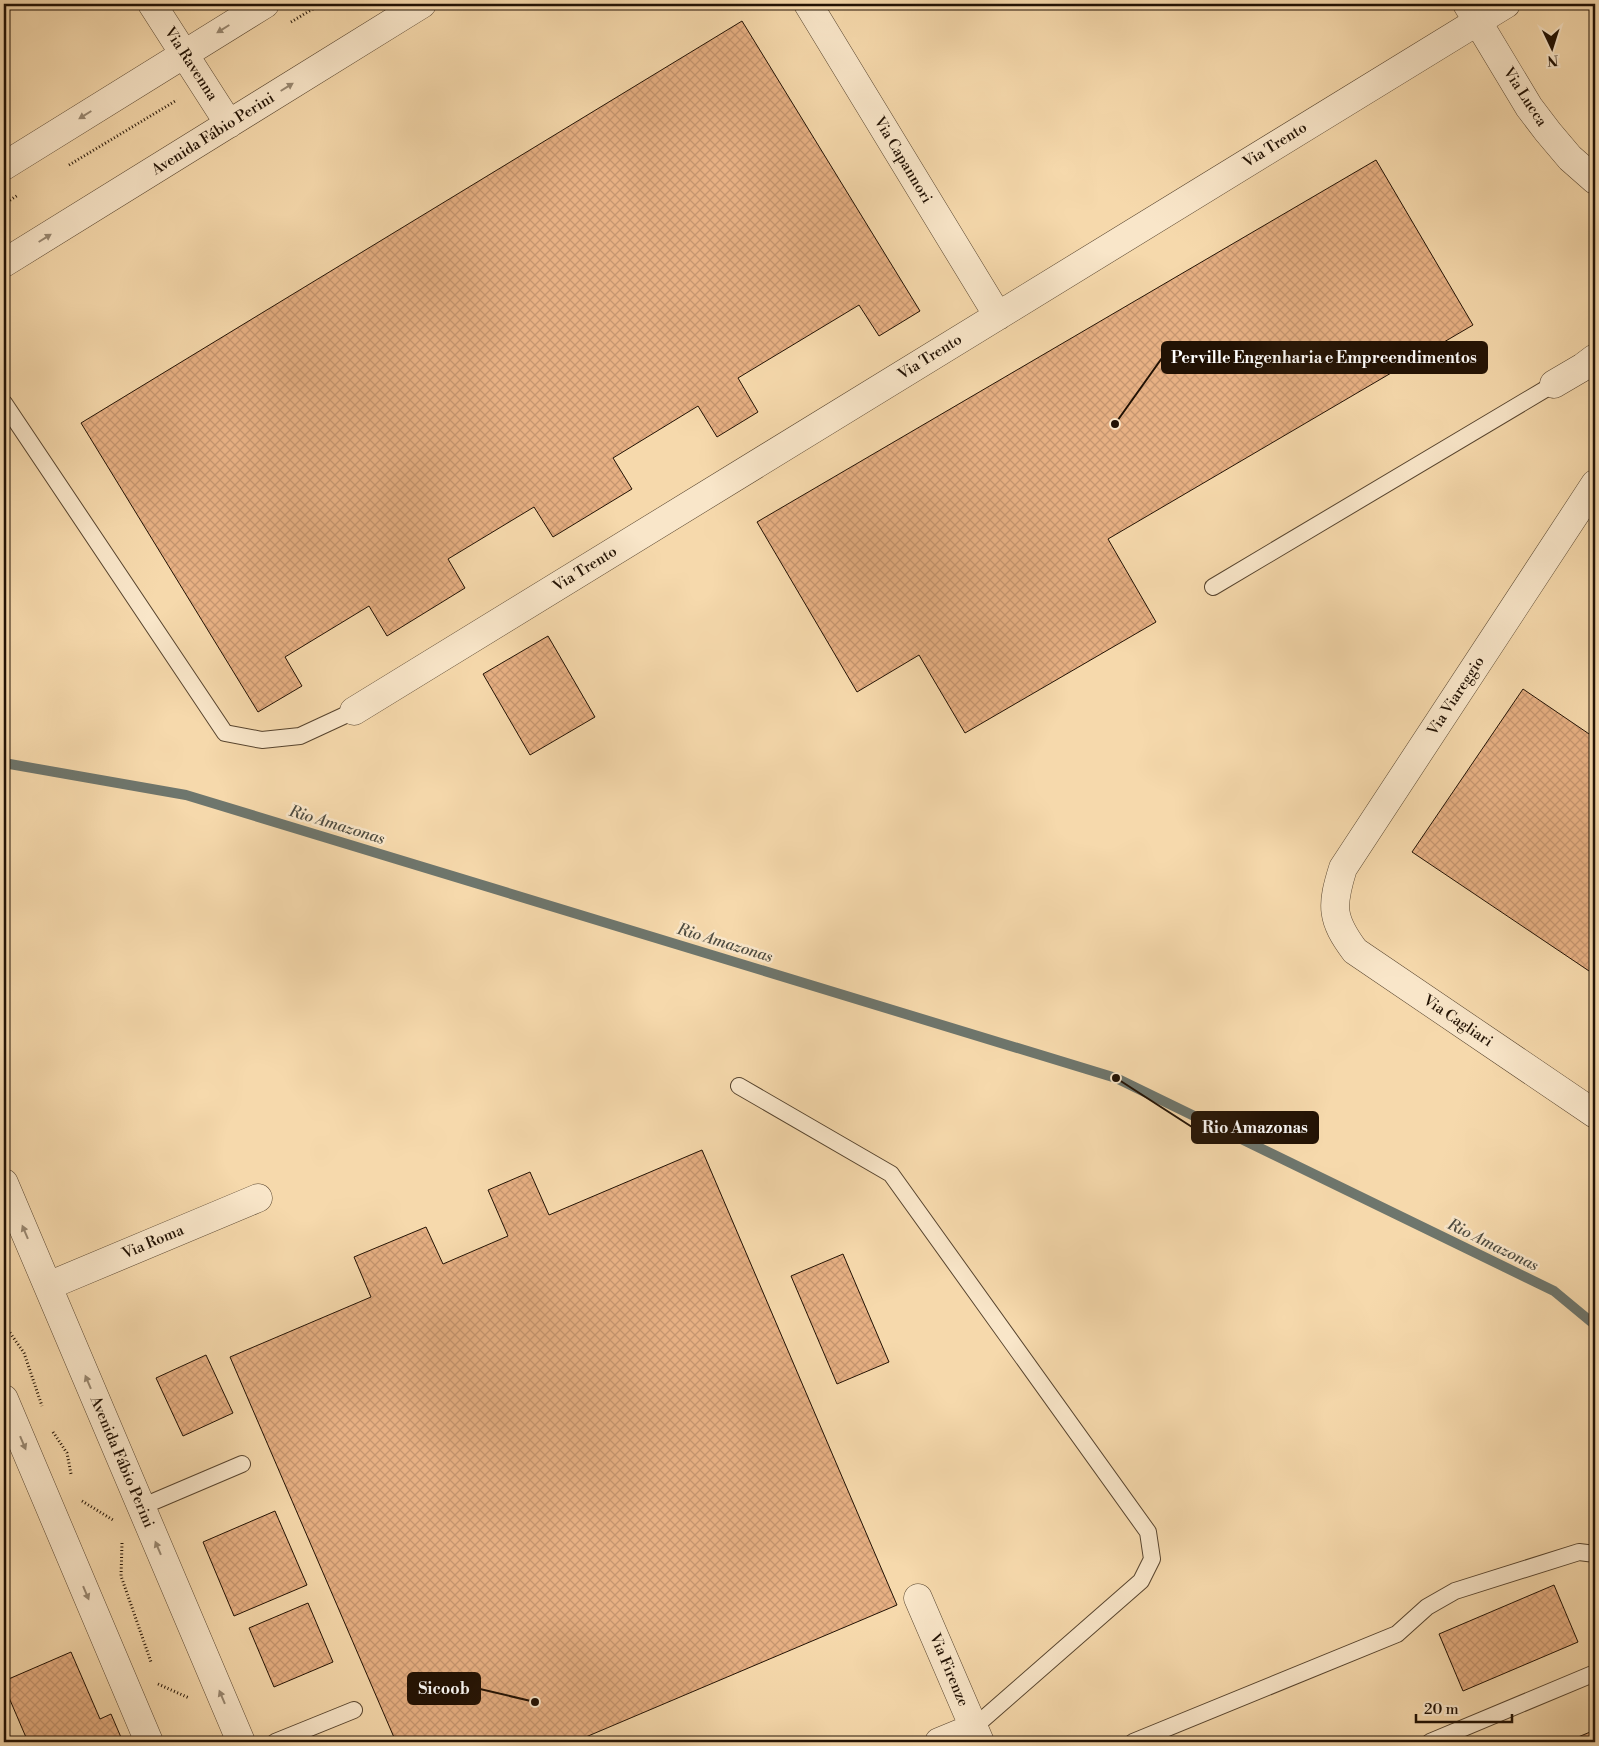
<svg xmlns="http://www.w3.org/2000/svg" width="1599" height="1746" font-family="'Libre Bodoni',serif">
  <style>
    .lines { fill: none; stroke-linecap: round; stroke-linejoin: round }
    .stream { stroke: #6e766d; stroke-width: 10 }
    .building { fill: url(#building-cross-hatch); stroke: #221204 }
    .lane-casing { stroke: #57442e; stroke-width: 18 }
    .street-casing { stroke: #57442e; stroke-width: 29 }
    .path { stroke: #221204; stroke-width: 3; stroke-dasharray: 1 2.5; stroke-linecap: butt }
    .lane { stroke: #f9e6c9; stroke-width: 16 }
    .street { stroke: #f9e6c9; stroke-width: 28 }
    .oneway { fill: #988770 }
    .labels { text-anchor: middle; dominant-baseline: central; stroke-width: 5; stroke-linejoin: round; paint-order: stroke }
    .street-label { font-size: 15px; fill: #221204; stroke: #f9e6c9 }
    .water-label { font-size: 16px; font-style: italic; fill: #4e4c41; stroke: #f9e6c9 }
    .leader { fill: none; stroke: #221204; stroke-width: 2 }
    .callout-dot { fill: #221204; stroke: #f9e6c9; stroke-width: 2 }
    .callout { fill: #221204; stroke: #221204; stroke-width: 2 }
    .callout-label { font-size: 16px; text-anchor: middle; font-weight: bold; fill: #fff }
  </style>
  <defs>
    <pattern id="building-cross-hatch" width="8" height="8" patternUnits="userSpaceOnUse" patternTransform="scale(1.25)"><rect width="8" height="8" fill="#e7b083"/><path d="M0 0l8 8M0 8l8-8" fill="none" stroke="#c69670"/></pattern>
  </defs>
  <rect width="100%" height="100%" fill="#f6d9ac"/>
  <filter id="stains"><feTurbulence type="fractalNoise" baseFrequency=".004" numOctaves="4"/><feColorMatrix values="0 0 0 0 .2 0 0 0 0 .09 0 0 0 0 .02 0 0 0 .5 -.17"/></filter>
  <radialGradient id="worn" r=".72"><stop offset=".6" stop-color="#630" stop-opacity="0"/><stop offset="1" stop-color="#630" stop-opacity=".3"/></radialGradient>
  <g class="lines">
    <path class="stream" d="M 4,763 L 186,795 L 1116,1078 L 1554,1291 L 1595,1325"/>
  </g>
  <path class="building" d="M 742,21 L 920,311 L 879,336 L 859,305 L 738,378 L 758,412 L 717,437 L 698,406 L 613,458 L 632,489 L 553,537 L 534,507 L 448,559 L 465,588 L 387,636 L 369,606 L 285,657 L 302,686 L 258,712 L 81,423 Z
    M 1376,160 L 1473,325 L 1108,539 L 1156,622 L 965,733 L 919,655 L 857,692 L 757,522 Z
    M 548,636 L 595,717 L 530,755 L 483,674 Z
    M 1523,689 L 1595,738 L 1595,975 L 1412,852 Z
    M 702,1150 L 897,1605 L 574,1742 L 396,1742 L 230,1357 L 371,1297 L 354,1257 L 426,1227 L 443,1264 L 508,1236 L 488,1190 L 530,1172 L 549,1215 Z
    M 843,1254 L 889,1362 L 837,1384 L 791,1276 Z
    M 206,1355 L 233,1413 L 183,1436 L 156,1378 Z
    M 275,1511 L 307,1585 L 234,1616 L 203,1542 Z
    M 1554,1585 L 1578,1642 L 1463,1691 L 1439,1634 Z
    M 308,1603 L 333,1662 L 274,1687 L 249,1628 Z
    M 71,1652 L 100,1719 L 111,1714 L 123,1742 L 28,1742 L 4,1686 L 4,1681 Z
    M 1595,1730 L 1595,1742 L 1566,1742 Z"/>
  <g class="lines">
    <g class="lane-casing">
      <path id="lane" d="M 4,403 L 225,733 L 262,740 L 300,736 L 354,711
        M 1213,587 L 1554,384
        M 739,1086 L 891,1174 L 1148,1532 L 1152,1559 L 1141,1581 L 973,1728
        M 141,1507 L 242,1464
        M 275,1742 L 354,1710
        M 1133,1742 L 1397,1634 L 1427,1607 L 1455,1591 L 1579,1552 L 1595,1554
        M 1430,1742 L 1595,1673"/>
    </g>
    <g class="street-casing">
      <path id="street" d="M 152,4 L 229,124
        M 808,4 L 998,316
        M 1467,4 L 1529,107 L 1548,132 L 1570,158 L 1595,180
        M 4,166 L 265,4
        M 4,263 L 422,4
        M 1554,384 L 1583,367 L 1595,358
        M 1595,484 L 1343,868 C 1331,906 1331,919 1355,951 L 1595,1114
        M 354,711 L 1506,4
        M 4,1183 L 241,1742
        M 48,1286 L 258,1198
        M 4,1399 L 149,1742
        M 918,1598 L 980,1742
        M 939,1742 L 973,1728"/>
    </g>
    <path class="path" d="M 291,22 L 321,4
      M 69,165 L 177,100
      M 4,204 L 18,195
      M 4,1324 L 24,1353 L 42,1406
      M 53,1432 L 67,1453 L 71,1474
      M 82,1501 L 113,1520
      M 122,1543 L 121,1576 L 151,1662
      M 158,1684 L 189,1698"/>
    <use href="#lane" class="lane"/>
    <use href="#street" class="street"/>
  </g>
  <defs><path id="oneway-solid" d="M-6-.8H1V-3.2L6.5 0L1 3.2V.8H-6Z" transform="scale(1.25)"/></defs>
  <g class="oneway">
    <use href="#oneway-solid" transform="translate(223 29) rotate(148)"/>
    <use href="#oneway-solid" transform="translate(287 87) rotate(-32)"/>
    <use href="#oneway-solid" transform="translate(85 115) rotate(148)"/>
    <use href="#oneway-solid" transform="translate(45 238) rotate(-32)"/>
    <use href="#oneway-solid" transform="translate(25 1232) rotate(-113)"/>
    <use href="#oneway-solid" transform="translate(88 1382) rotate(-113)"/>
    <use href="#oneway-solid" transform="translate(23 1443) rotate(67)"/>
    <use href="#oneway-solid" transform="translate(158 1548) rotate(-113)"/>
    <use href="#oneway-solid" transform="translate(86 1593) rotate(67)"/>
    <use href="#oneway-solid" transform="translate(222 1697) rotate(-113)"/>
  </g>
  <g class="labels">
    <g class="street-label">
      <text transform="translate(191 64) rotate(57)">Via Ravenna</text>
      <text transform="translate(1525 97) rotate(57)">Via Lucca</text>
      <text transform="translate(213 134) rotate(-32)">Avenida Fábio Perini</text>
      <text transform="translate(1275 145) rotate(-32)">Via Trento</text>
      <text transform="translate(903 160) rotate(59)">Via Capannori</text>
      <text transform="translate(930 357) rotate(-32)">Via Trento</text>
      <text transform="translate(585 569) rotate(-32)">Via Trento</text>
      <text transform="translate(1456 696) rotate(-57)">Via Viareggio</text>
      <text transform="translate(1458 1021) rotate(34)">Via Cagliari</text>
      <text transform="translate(153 1242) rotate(-23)">Via Roma</text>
      <text transform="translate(122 1462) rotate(67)">Avenida Fábio Perini</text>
      <text transform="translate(949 1670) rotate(67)">Via Firenze</text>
    </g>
    <g class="water-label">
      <text transform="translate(337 825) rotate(17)">Rio Amazonas</text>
      <text transform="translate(725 943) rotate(17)">Rio Amazonas</text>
      <text transform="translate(1493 1245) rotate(26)">Rio Amazonas</text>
    </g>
  </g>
  <path class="leader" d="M1115 424L1162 358M1116 1078L1192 1127M535 1702L480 1689"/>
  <g class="callout-dot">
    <circle cx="1115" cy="424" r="5"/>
    <circle cx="1116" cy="1078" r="5"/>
    <circle cx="535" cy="1702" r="5"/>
  </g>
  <g class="callout">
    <rect x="1162" y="342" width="325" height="31" rx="5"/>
    <rect x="1192" y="1112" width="126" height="31" rx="5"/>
    <rect x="408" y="1673" width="72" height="31" rx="5"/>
  </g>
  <g class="callout-label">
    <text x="1324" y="363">Perville Engenharia e Empreendimentos</text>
    <text x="1255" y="1133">Rio Amazonas</text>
    <text x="444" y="1694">Sicoob</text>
  </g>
  <rect width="1599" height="1746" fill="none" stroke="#f6d9ac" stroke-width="20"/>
  <rect x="5" y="5" width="1589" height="1736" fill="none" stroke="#221204" stroke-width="2.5"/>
  <rect x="10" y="10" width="1579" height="1726" fill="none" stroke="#221204"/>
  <g transform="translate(1552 48) rotate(176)" stroke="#f9e6c9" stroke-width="4" paint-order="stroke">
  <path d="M0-4L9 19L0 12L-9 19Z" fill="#221204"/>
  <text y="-8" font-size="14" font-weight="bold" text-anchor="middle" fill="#221204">N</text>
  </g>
  <path d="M1416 1714v8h96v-8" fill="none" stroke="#221204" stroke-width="2.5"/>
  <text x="1424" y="1714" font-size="15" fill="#221204" stroke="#f9e6c9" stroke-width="4" paint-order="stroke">20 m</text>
  <rect width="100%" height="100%" filter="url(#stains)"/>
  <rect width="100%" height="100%" fill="url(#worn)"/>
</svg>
